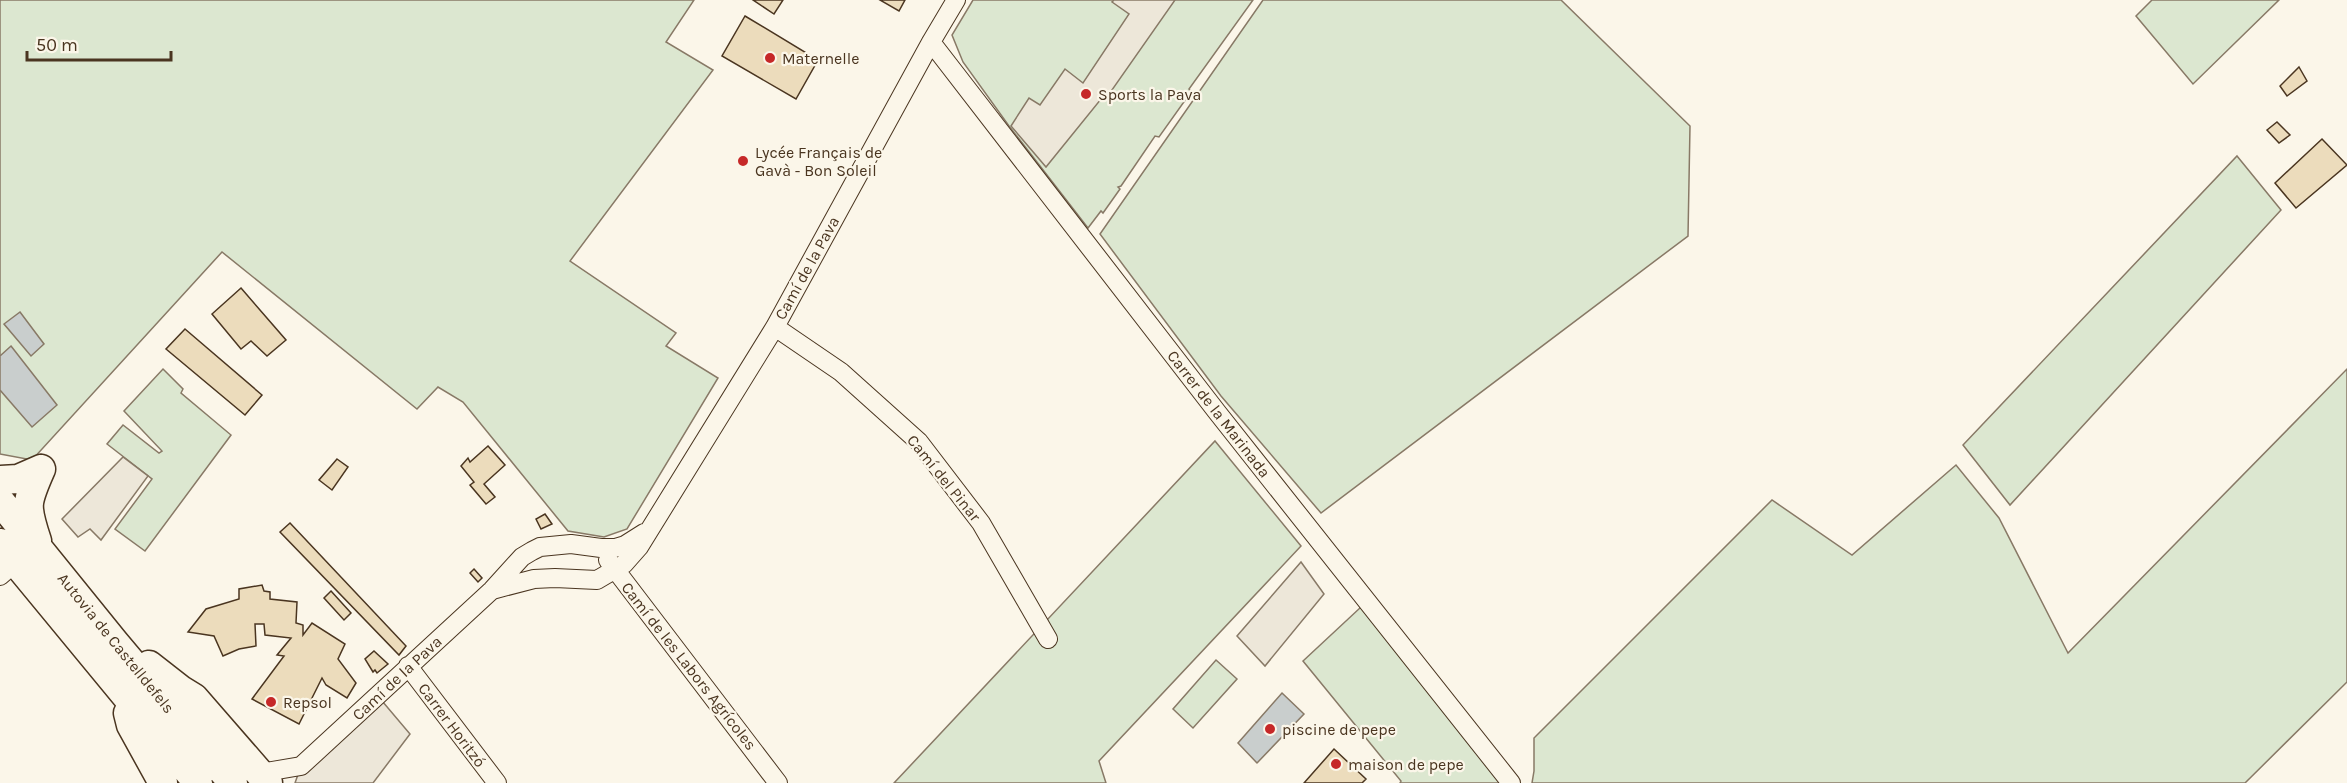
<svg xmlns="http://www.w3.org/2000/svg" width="2347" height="783" font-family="Karla,sans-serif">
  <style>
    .green { fill: #dce7d0; stroke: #887966; stroke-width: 1.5 }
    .parking { fill: #ede7d9; stroke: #887966; stroke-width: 1.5 }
    .water { fill: #c9cecd; stroke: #887966; stroke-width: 1.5 }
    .building { fill: #ecdcbc; stroke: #4a3520; stroke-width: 1.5 }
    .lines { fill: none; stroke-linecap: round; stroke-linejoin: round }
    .minor-casing { stroke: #4a3520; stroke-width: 20 }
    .trunk-casing { stroke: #4a3520; stroke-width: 31 }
    .minor { stroke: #fbf6e9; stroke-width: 18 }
    .trunk { stroke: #fbf6e9; stroke-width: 28 }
    .poi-dot { fill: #c62828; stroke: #fbf6e9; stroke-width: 2 }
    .labels { text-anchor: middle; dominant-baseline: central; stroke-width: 4.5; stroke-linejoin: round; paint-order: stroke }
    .poi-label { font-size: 16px; fill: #4a3520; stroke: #fbf6e9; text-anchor: start }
    .street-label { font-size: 16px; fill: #4a3520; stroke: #fbf6e9 }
  </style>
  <rect width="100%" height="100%" fill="#fbf6e9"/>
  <path class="green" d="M 0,0 L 694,0 L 666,42 L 713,70 L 570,261 L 676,333 L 666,346 L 718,378 L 627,529 L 604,537 L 568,531 L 463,402 L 438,387 L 417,409 L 222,252 L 32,460 L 0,454 Z
    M 973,0 L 1253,0 L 1189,89 L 1191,92 L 1159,137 L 1155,136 L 1121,186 L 1118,187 L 1120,189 L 1103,213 L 1101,211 L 1088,228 L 1009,126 L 963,62 L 952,35 Z
    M 1263,0 L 1561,0 L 1690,126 L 1688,236 L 1321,513 L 1221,396 L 1100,234 Z
    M 2152,0 L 2279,0 L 2193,84 L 2136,16 Z
    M 2237,156 L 2281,210 L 2010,505 L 1963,445 Z
    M 163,369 L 183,389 L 181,393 L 231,435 L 145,551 L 115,529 L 152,479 L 107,444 L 123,425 L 159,453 L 162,451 L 124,411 Z
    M 2347,369 L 2347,682 L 2245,783 L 1532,783 L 1534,771 L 1534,738 L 1772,500 L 1852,555 L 1956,465 L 1999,518 L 2068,653 Z
    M 1215,441 L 1301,546 L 1099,761 L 1106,783 L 894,783 Z
    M 1361,607 L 1502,783 L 1400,783 L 1401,781 L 1303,661 Z
    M 1216,660 L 1237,679 L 1193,728 L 1173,709 Z"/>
  <path class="parking" d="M 1114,0 L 1175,0 L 1105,100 L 1101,99 L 1046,167 L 1011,126 L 1029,98 L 1040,105 L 1065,69 L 1083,83 L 1129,14 L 1112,2 Z
    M 123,457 L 148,476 L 101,540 L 90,529 L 78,537 L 62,519 Z
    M 1301,562 L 1324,594 L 1265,666 L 1237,636 Z
    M 377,695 L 410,734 L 373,783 L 295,783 L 301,766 Z"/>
  <path class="water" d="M 20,312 L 44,344 L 31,356 L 4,324 Z
    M 11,346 L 57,405 L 32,427 L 0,390 L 0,356 Z
    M 1282,693 L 1304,714 L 1257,763 L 1238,743 Z"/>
  <path class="building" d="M 753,0 L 783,0 L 774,14 Z
    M 880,0 L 905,0 L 899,11 Z
    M 745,16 L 818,60 L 796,99 L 722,56 Z
    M 2299,67 L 2307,81 L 2287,96 L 2280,86 Z
    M 2277,122 L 2290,135 L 2279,143 L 2267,130 Z
    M 2322,139 L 2347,165 L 2296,208 L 2275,183 Z
    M 241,288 L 286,340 L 267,356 L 251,341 L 241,349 L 212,314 Z
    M 185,329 L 262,395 L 245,415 L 166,349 Z
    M 488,446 L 505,465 L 484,484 L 495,497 L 486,504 L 470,485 L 474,482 L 461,466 L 468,458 L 470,462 Z
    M 337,459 L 348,467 L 332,490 L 319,480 Z
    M 545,514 L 552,524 L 541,529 L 536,519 Z
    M 290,523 L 406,646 L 399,655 L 280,532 Z
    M 474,569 L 482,578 L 478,582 L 470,573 Z
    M 262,585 L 264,591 L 270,592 L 270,599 L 297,602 L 296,623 L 303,625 L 303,635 L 312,623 L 345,644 L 338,659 L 356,683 L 347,698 L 326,685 L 322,678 L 299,724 L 252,699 L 284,656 L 277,655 L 291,638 L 265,635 L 264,624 L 255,624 L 256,646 L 239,649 L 223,656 L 214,636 L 188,632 L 206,609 L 239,599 L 239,589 Z
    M 331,591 L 351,613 L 344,620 L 324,598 Z
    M 374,651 L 388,664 L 377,673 L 375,670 L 373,672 L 365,659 Z
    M 1334,749 L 1366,779 L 1362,783 L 1304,783 Z"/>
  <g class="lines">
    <g class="minor-casing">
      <path id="minor" d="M 931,42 L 1217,412 L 1511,783
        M 775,327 L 841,372 L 919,442 L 981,523 L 1048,639
        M 608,560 L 778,783
        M 0,576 L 16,562
        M 492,590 L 534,579 L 555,578 L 597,580 L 624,564 L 639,547 L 775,327 L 931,42 L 956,0
        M 408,666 L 497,783
        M 260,773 L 301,766 L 492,590 L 522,557 L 532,551 L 540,547 L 571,544 L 601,548 L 615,548 L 625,545 L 644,533"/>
    </g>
    <g class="trunk-casing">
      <path id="trunk" d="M 0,480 L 18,479 L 41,469
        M 0,501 L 115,643 L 233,783
        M 37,541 C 25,505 26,503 41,469
        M 0,543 L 198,783
        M 149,665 L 181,690 L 194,698 L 268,783
        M 128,713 L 131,725 L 163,783"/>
    </g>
    <use href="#minor" class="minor"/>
    <use href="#trunk" class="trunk"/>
  </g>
  <g class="poi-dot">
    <circle cx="770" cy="58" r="6"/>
    <circle cx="1086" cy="94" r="6"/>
    <circle cx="743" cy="161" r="6"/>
    <circle cx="271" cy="702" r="6"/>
    <circle cx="1270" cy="729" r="6"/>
    <circle cx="1336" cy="764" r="6"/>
  </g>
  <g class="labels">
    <g class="poi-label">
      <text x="782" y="58">Maternelle</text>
      <text x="1098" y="94">Sports la Pava</text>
      <text x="755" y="152">Lycée Français de<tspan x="755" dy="18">Gavà - Bon Soleil</tspan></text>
      <text x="283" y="702">Repsol</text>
      <text x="1282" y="729">piscine de pepe</text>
      <text x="1348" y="764">maison de pepe</text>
    </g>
    <g class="street-label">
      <text transform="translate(807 268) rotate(-61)">Camí de la Pava</text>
      <text transform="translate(1219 414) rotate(52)">Carrer de la Marinada</text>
      <text transform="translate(944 478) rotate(51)">Camí del Pinar</text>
      <text transform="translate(116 643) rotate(51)">Autovia de Castelldefels</text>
      <text transform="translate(689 666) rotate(52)">Camí de les Labors Agrícoles</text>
      <text transform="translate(397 678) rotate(-43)">Camí de la Pava</text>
      <text transform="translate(452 725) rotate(53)">Carrer Horitzó</text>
    </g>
  </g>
  <path d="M27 51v9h144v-9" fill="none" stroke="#4a3520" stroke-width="3"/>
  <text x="36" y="51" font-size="18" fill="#4a3520" stroke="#fbf6e9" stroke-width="4.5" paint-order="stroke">50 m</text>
</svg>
